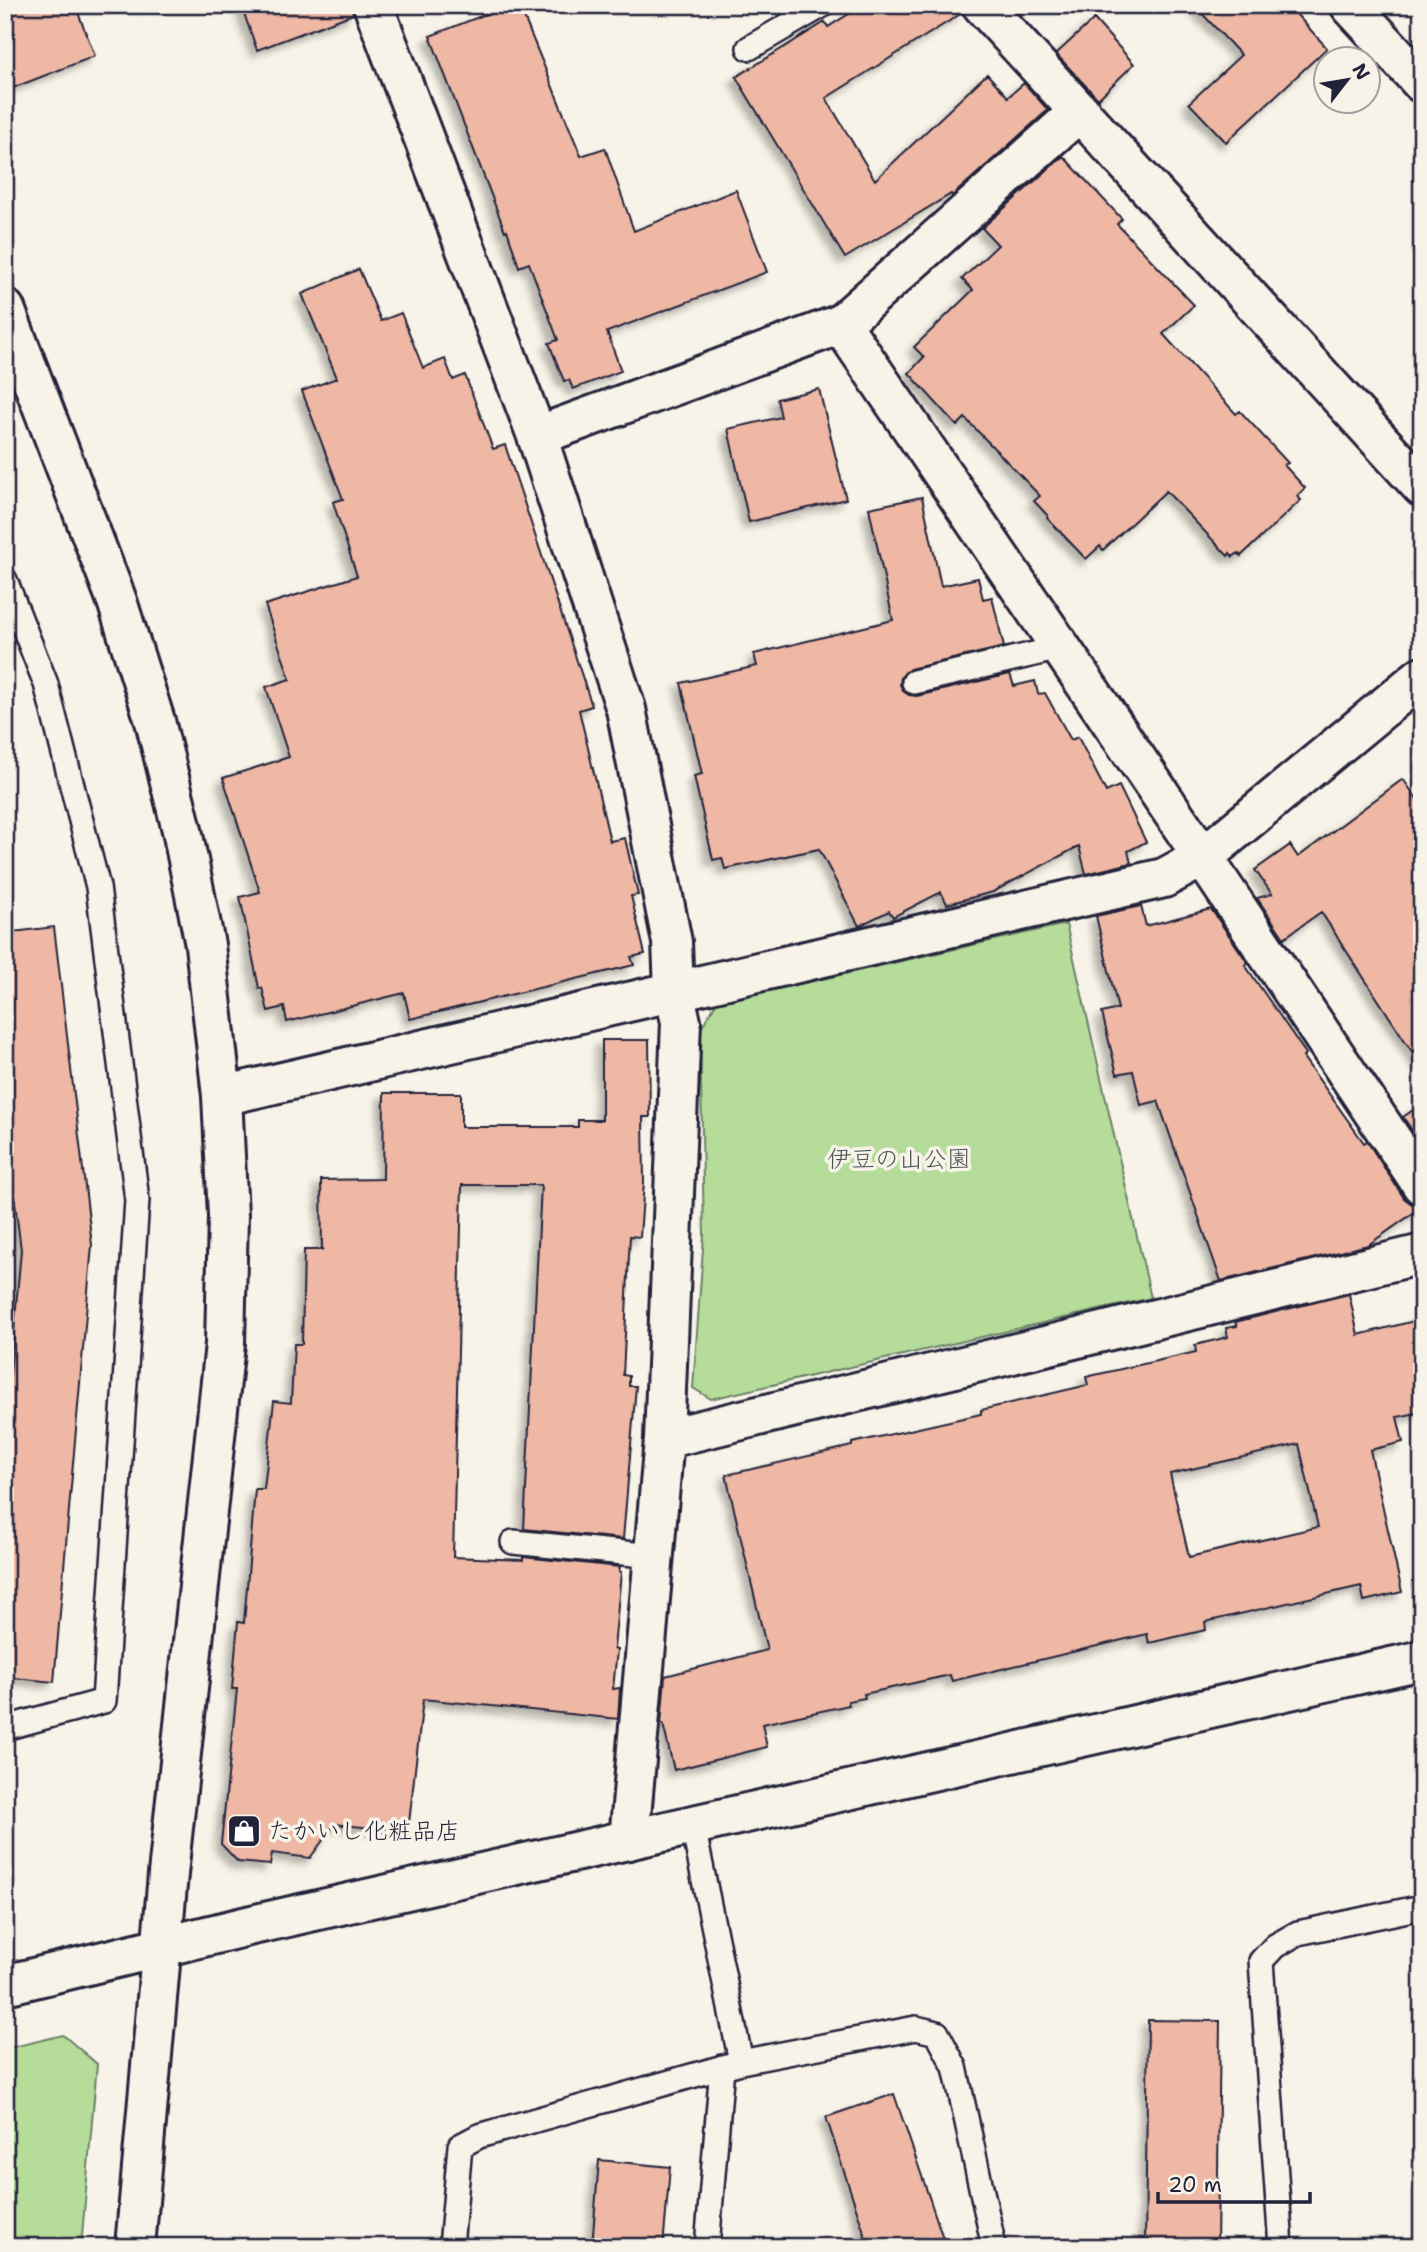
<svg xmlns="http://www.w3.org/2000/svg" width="1427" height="2252" font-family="'Shantell Sans','Klee One',sans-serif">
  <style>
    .green { fill: #b5dd99; stroke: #6c806a; stroke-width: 2 }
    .building { fill: #efb8a4; stroke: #22223b; stroke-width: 2; fill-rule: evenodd; filter: url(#shadow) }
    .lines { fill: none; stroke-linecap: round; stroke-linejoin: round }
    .service-casing { stroke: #22223b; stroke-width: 28 }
    .minor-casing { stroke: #22223b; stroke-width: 44 }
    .tertiary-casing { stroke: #22223b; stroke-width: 44 }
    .service { stroke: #f7f3e8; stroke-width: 23 }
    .minor { stroke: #f7f3e8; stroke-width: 38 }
    .tertiary { stroke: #f7f3e8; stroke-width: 38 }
    .labels { text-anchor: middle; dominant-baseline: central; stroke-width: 7; stroke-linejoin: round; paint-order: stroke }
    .park-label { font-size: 24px; fill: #475152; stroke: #f7f3e8 }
    .poi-label { font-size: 24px; fill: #22223b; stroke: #f7f3e8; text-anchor: start }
  </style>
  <defs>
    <filter id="shadow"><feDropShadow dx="-6" dy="6" stdDeviation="3.5" flood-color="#0004"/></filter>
  </defs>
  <rect width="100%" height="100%" fill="#f7f3e8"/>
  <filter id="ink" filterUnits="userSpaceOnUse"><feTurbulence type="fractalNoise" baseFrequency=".0143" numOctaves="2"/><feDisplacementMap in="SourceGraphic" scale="14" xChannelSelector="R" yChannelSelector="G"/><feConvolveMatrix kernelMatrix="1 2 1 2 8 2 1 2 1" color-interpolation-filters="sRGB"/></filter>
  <g filter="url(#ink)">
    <path class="green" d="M 1066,924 L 1151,1298 L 711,1399 L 693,1388 L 704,1235 L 700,1030 L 716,1003 Z
      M 63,2035 L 97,2064 L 81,2247 L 5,2247 L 5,2049 Z"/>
    <path class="building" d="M 5,5 L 75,5 L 95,56 L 5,91 Z
      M 241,5 L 352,5 L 353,14 L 257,50 Z
      M 509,5 L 519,5 L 581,156 L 605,148 L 634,231 L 736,190 L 767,272 L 607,332 L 621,371 L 573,389 L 569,380 L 564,381 L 549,343 L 558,340 L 529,263 L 519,267 L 507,230 L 505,231 L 430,36 Z
      M 863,5 L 961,5 L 962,13 L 826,98 L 875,180 L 987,74 L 1008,97 L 1024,83 L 1048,110 L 952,196 L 951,194 L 845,258 L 736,77 L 825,22 L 828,27 Z
      M 1194,5 L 1288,5 L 1327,48 L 1226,142 L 1189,103 L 1241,55 Z
      M 1094,19 L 1134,64 L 1098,99 L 1056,54 Z
      M 1063,156 L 1122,219 L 1117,224 L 1194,305 L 1163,334 L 1236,414 L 1240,411 L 1288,463 L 1284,465 L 1305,488 L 1297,496 L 1301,500 L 1241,556 L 1238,553 L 1233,557 L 1230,553 L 1228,556 L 1166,491 L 1103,550 L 1100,546 L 1086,559 L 1047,518 L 1048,516 L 1034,501 L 1040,496 L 965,418 L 957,426 L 909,373 L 924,357 L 914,347 L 973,290 L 962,279 L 998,245 L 982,228 Z
      M 359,269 L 381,321 L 401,313 L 423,368 L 445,359 L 453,380 L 465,375 L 493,449 L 505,445 L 592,706 L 579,710 L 610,841 L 625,838 L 638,895 L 631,896 L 645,954 L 631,957 L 634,965 L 410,1019 L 404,993 L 287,1022 L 284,1007 L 268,1011 L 262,988 L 259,988 L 240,897 L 260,892 L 223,778 L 289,757 L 266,687 L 290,679 L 265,605 L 357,576 L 333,502 L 343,499 L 302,391 L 337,378 L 302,294 Z
      M 819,389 L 846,499 L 749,522 L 728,429 L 781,417 L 777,399 Z
      M 922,497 L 941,586 L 978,578 L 983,599 L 992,597 L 1004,647 L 910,669 L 901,677 L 900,684 L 903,691 L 909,695 L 917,696 L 1010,674 L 1014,686 L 1035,681 L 1038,694 L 1045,693 L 1071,740 L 1078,737 L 1106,792 L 1119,786 L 1146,842 L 1128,851 L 1131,863 L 1086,874 L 1079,846 L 993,892 L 947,904 L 941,892 L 893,917 L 889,911 L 859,926 L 819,849 L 725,869 L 722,858 L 713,860 L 694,776 L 702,774 L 681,683 L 757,666 L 754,654 L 893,620 L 869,508 Z
      M 1403,779 L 1422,806 L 1422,1067 L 1321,912 L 1284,938 L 1257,898 L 1272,894 L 1255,870 L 1290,845 L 1298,857 Z
      M 1141,906 L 1146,926 L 1211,909 L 1248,963 L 1245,965 L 1306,1054 L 1303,1057 L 1364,1143 L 1367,1141 L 1404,1198 L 1412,1204 L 1422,1207 L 1368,1245 L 1221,1281 L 1158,1101 L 1141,1105 L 1133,1071 L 1117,1074 L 1102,1013 L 1118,1009 L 1096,916 Z
      M 54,927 L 92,1245 L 54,1682 L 5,1677 L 5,1432 L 21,1250 L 5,1121 L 5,933 Z
      M 602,1040 L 649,1040 L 650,1117 L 643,1117 L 644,1182 L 640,1237 L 630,1236 L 623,1375 L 629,1376 L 629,1386 L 636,1386 L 623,1539 L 524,1529 L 541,1185 L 462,1185 L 453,1557 L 523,1560 L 523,1557 L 620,1567 L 619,1572 L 621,1572 L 614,1649 L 617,1650 L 613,1689 L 620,1688 L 618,1719 L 423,1699 L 408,1832 L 335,1824 L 310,1858 L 272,1853 L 270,1865 L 238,1862 L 221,1844 L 237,1689 L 232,1689 L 238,1622 L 244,1623 L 255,1489 L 264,1489 L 274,1401 L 291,1403 L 294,1344 L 302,1344 L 304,1250 L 322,1250 L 321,1180 L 383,1179 L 384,1093 L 461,1093 L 461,1127 L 578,1127 L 578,1120 L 602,1120 Z
      M 1422,1104 L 1422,1145 L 1403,1117 Z
      M 1349,1294 L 1358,1335 L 1422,1319 L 1422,1412 L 1397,1417 L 1403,1442 L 1370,1450 L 1402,1592 L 1364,1601 L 1361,1586 L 1205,1622 L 1206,1630 L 1149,1643 L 1147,1634 L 952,1681 L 950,1675 L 864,1694 L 865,1698 L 848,1701 L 849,1705 L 762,1724 L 767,1747 L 674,1770 L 663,1724 L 661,1724 L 665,1676 L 767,1650 L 726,1475 L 852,1446 L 852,1443 L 981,1414 L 981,1410 L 1088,1385 L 1086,1377 L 1196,1352 L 1195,1345 L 1228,1337 L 1226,1328 L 1237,1326 L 1235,1322 ZM 1299,1444 L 1318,1527 L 1189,1557 L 1170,1474 Z
      M 1148,2020 L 1220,2021 L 1217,2247 L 1145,2247 Z
      M 894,2094 L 946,2247 L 869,2247 L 826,2117 Z
      M 599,2160 L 670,2167 L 663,2247 L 592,2247 Z"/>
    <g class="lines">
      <g class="service-casing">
        <path id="service" d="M 749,48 L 823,5
          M 5,580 L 46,684 L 98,887 L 137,1200 L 104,1701 L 5,1728
          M 914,682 L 1060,648
          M 513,1542 L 654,1556
          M 693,1826 L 741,2062
          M 451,2247 L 460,2146 L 479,2136 L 741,2062 L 916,2028 L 937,2033 L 955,2067 L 994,2247
          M 707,2247 L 722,2067
          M 1281,2247 L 1261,1961 L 1275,1946 L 1298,1933 L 1422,1907"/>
      </g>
      <g class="minor-casing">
        <path id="minor" d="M 373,5 L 537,436 L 626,709 L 672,942 L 674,991 L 681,1022 L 664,1439 L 629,1840
          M 982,5 L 1422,487
          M 1350,5 L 1422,83
          M 841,324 L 1203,857 L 1422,1185
          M 537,436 L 841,324 L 1080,111
          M 222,1096 L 1164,878 L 1203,857 L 1422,676
          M 664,1439 L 1422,1254"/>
      </g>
      <g class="tertiary-casing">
        <path id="tertiary" d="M 5,309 L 117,601 L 155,721 L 182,830 L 205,945 L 222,1096 L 228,1216 L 225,1344 L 168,1874 L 135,2247
          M 5,1985 L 252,1925 L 1422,1660"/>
      </g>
      <use href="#service" class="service"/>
      <use href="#minor" class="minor"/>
      <use href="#tertiary" class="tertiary"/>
    </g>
  </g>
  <defs>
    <g id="shop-square" transform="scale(1.75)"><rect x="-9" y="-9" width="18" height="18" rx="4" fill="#22223b" stroke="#f7f3e8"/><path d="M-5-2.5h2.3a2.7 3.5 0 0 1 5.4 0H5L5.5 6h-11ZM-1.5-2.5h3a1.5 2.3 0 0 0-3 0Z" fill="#fff"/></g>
  </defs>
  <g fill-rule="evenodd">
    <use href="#shop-square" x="244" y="1831"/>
  </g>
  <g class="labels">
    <g class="park-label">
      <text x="899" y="1159">伊豆の山公園</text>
    </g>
    <g class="poi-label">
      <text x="268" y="1831">たかいし化粧品店</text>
    </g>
  </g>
  <rect width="1427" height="2252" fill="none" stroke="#f7f3e8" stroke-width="28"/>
  <rect x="14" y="14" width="1399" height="2224" fill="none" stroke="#22223b" stroke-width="2.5" filter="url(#ink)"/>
  <g transform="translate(1347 80) rotate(59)"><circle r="33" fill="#f7f3e8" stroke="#a29fa3" stroke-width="2"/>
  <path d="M0-5L12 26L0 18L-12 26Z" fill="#22223b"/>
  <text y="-10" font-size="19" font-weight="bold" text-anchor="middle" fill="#22223b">N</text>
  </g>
  <path d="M1158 2192v10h152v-10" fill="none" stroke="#22223b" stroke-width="3.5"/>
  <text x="1168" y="2192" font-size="21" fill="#22223b" stroke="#f7f3e8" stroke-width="5" paint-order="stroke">20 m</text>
</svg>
